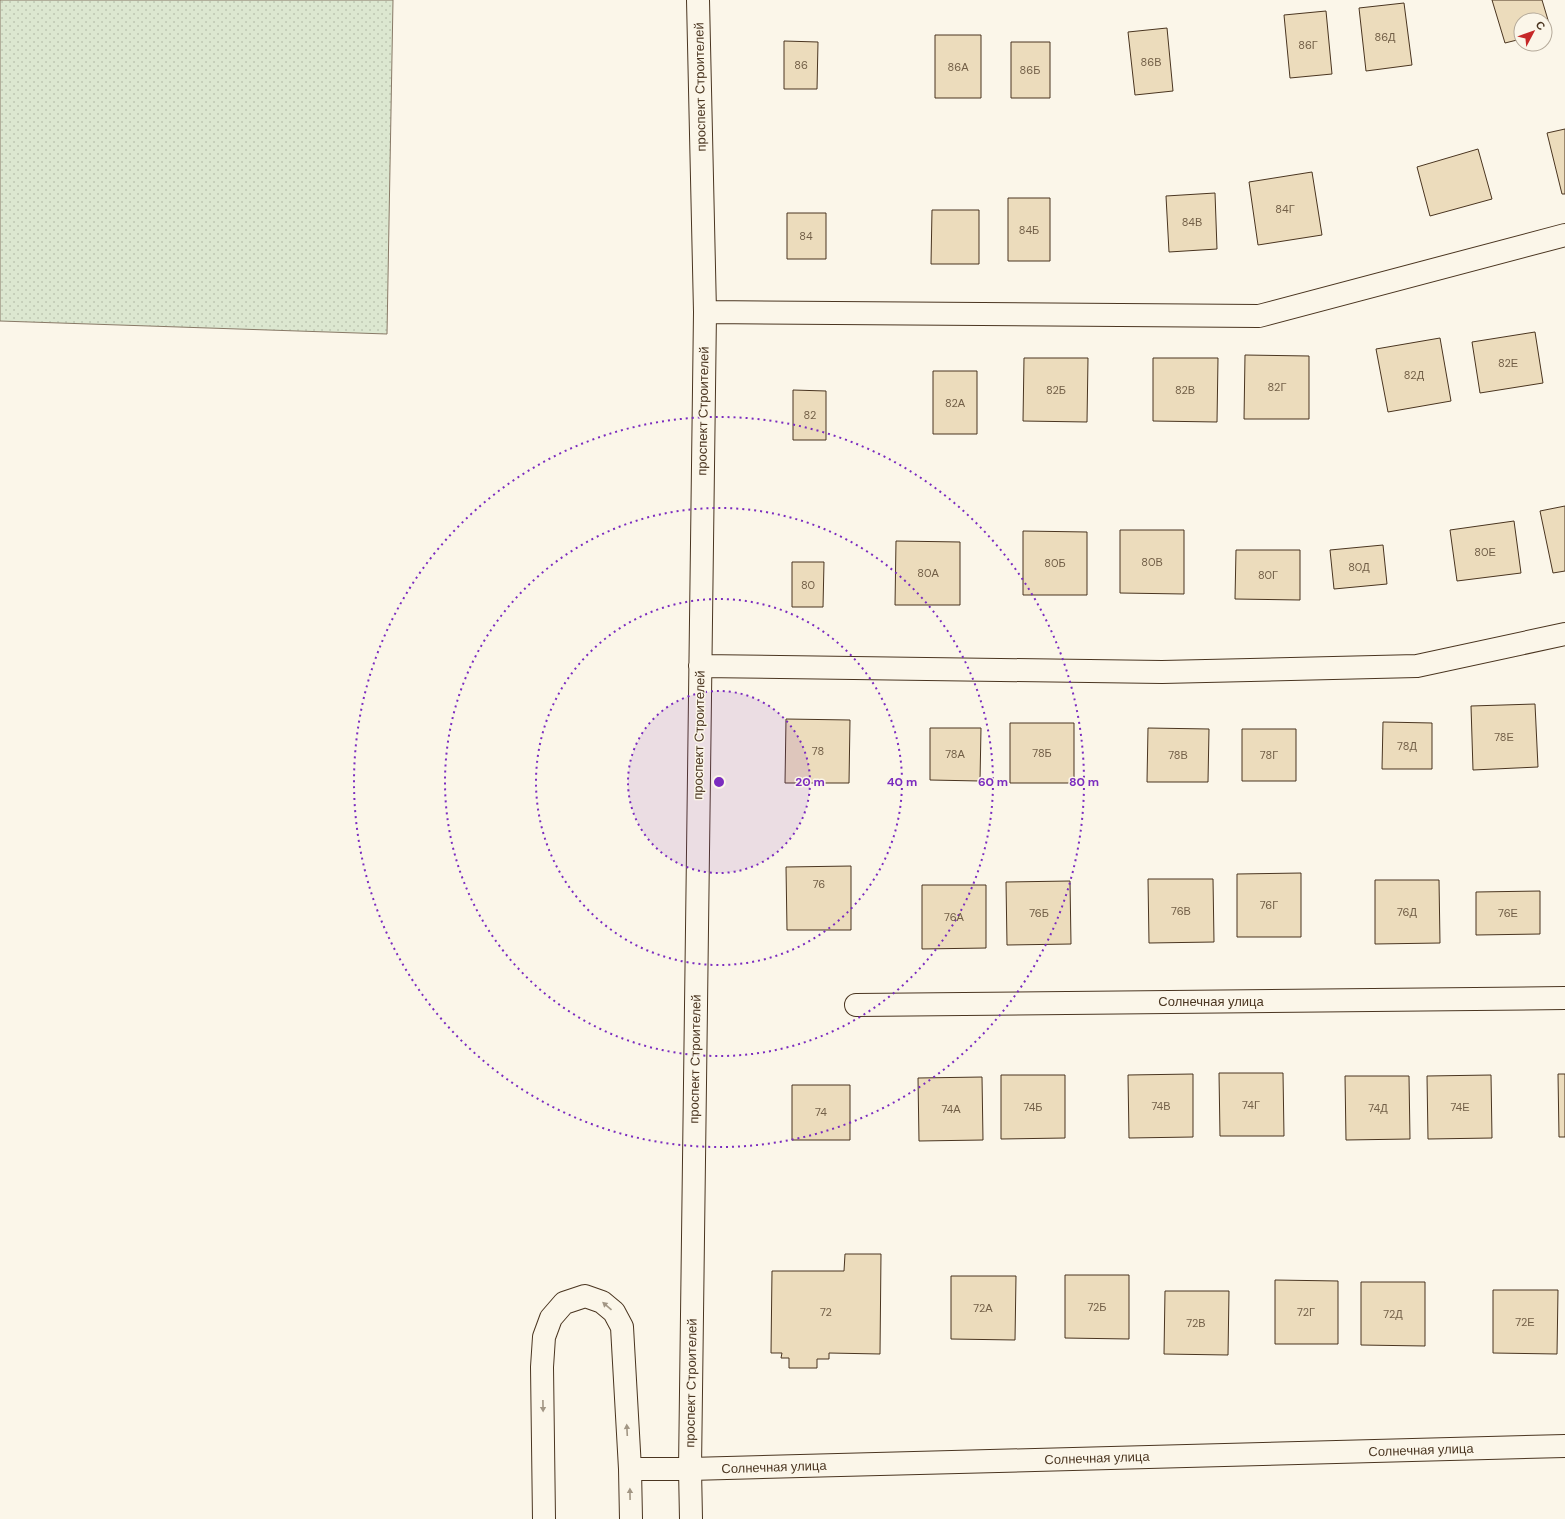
<svg xmlns="http://www.w3.org/2000/svg" width="1565" height="1519" font-family="'DM Sans',sans-serif">
  <style>
    .grass { fill: url(#grass-dots); stroke: #887966 }
    .building { fill: #ecdcbc; stroke: #4a3520 }
    .lines { fill: none; stroke-linecap: round; stroke-linejoin: round }
    .street-casing { stroke: #4a3520; stroke-width: 24 }
    .street { stroke: #fbf6e9; stroke-width: 22 }
    .oneway { fill: #a29684 }
    .ring { fill: none; stroke: #7b2cbf; stroke-width: 2; stroke-dasharray: 2 4 }
    .labels { text-anchor: middle; dominant-baseline: central; stroke-width: 3; stroke-linejoin: round; paint-order: stroke }
    .number-label { font-size: 11px; fill: #725f47 }
    .street-label { font-size: 13px; fill: #4a3520; stroke: #fbf6e9 }
    .centre { fill: #7b2cbf; stroke: #fbf6e9; stroke-width: 2 }
    .ring-label { font-size: 12px; text-anchor: middle; font-weight: bold; fill: #7b2cbf; stroke: #fbf6e9; stroke-width: 3; stroke-linejoin: round; paint-order: stroke }
  </style>
  <defs>
    <pattern id="grass-dots" width="8" height="8" patternUnits="userSpaceOnUse"><rect width="8" height="8" fill="#dce7d0"/><path d="M2 2h.1M6 6h.1" fill="none" stroke="#bec7b2" stroke-width="1.8" stroke-linecap="round"/></pattern>
  </defs>
  <rect width="100%" height="100%" fill="#fbf6e9"/>
  <path class="grass" d="M 0,0 L 393,0 L 387,334 L 0,321 Z"/>
  <path class="building" d="M 1492,0 L 1542,0 L 1551,30 L 1545,32 L 1545,20 L 1521,20 L 1521,39 L 1505,43 Z
    M 1404,3 L 1412,65 L 1366,71 L 1359,8 Z
    M 1326,11 L 1332,74 L 1290,78 L 1284,15 Z
    M 1167,28 L 1173,91 L 1135,95 L 1128,32 Z
    M 935,35 L 981,35 L 981,98 L 935,98 Z
    M 784,41 L 818,42 L 817,89 L 784,89 Z
    M 1011,42 L 1050,42 L 1050,98 L 1011,98 Z
    M 1565,129 L 1565,194 L 1562,194 L 1547,133 Z
    M 1478,149 L 1492,199 L 1430,216 L 1417,167 Z
    M 1312,172 L 1322,235 L 1258,245 L 1249,182 Z
    M 1215,193 L 1217,249 L 1169,252 L 1166,196 Z
    M 1008,198 L 1050,198 L 1050,261 L 1008,261 Z
    M 932,210 L 979,210 L 979,264 L 931,264 Z
    M 787,213 L 826,213 L 826,259 L 787,259 Z
    M 1535,332 L 1543,383 L 1480,393 L 1472,342 Z
    M 1440,338 L 1451,401 L 1388,412 L 1376,349 Z
    M 1245,355 L 1309,356 L 1309,419 L 1244,419 Z
    M 1024,358 L 1088,358 L 1087,422 L 1023,421 Z
    M 1153,358 L 1218,358 L 1217,422 L 1153,421 Z
    M 933,371 L 977,371 L 977,434 L 933,434 Z
    M 793,390 L 826,391 L 826,440 L 793,440 Z
    M 1565,506 L 1565,571 L 1553,573 L 1540,511 Z
    M 1514,521 L 1521,573 L 1457,581 L 1450,530 Z
    M 1120,530 L 1184,530 L 1184,594 L 1120,593 Z
    M 1023,531 L 1087,532 L 1087,595 L 1023,595 Z
    M 896,541 L 960,542 L 960,605 L 895,605 Z
    M 1383,545 L 1387,584 L 1334,589 L 1330,550 Z
    M 1236,550 L 1300,550 L 1300,600 L 1235,599 Z
    M 792,562 L 824,562 L 823,607 L 792,607 Z
    M 1535,704 L 1538,767 L 1473,770 L 1471,706 Z
    M 786,719 L 850,720 L 849,783 L 785,783 Z
    M 1383,722 L 1432,723 L 1432,769 L 1382,769 Z
    M 1010,723 L 1074,723 L 1074,783 L 1010,783 Z
    M 930,728 L 981,728 L 980,781 L 930,780 Z
    M 1148,728 L 1209,729 L 1208,782 L 1147,782 Z
    M 1242,729 L 1296,729 L 1296,781 L 1242,781 Z
    M 851,866 L 851,930 L 787,930 L 786,867 Z
    M 1301,873 L 1301,937 L 1237,937 L 1237,874 Z
    M 1148,879 L 1213,879 L 1214,942 L 1149,943 Z
    M 1375,880 L 1439,880 L 1440,943 L 1375,944 Z
    M 1070,881 L 1071,944 L 1007,945 L 1006,882 Z
    M 922,885 L 986,885 L 986,948 L 922,949 Z
    M 1540,891 L 1540,934 L 1476,935 L 1476,892 Z
    M 1219,1073 L 1283,1073 L 1284,1136 L 1220,1136 Z
    M 1193,1074 L 1193,1137 L 1129,1138 L 1128,1075 Z
    M 1558,1074 L 1565,1074 L 1565,1137 L 1559,1137 Z
    M 1001,1075 L 1065,1075 L 1065,1138 L 1001,1139 Z
    M 1491,1075 L 1492,1138 L 1428,1139 L 1427,1076 Z
    M 1345,1076 L 1409,1076 L 1410,1139 L 1346,1140 Z
    M 982,1077 L 983,1140 L 919,1141 L 918,1078 Z
    M 792,1085 L 850,1085 L 850,1140 L 792,1140 Z
    M 845,1254 L 881,1254 L 880,1354 L 829,1353 L 829,1359 L 817,1359 L 817,1368 L 789,1368 L 789,1358 L 781,1358 L 782,1353 L 771,1353 L 772,1271 L 844,1271 Z
    M 1065,1275 L 1129,1275 L 1129,1339 L 1065,1338 Z
    M 951,1276 L 1016,1276 L 1015,1340 L 951,1339 Z
    M 1275,1280 L 1338,1281 L 1338,1344 L 1275,1344 Z
    M 1361,1282 L 1425,1282 L 1425,1346 L 1361,1345 Z
    M 1493,1290 L 1558,1290 L 1557,1354 L 1493,1353 Z
    M 1165,1291 L 1229,1291 L 1228,1355 L 1164,1354 Z"/>
  <g class="lines">
    <g class="street-casing">
      <path id="street" d="M 705,312 L 1259,316 L 1565,235
        M 700,666 L 1162,672 L 1417,666 L 1565,634
        M 856,1005 L 1565,998
        M 630,1469 L 690,1469 L 1565,1446
        M 544,1519 L 542,1367 L 544,1337 L 551,1318 L 564,1303 L 585,1296 L 602,1302 L 614,1312 L 622,1327 L 630,1469 L 631,1519
        M 691,1519 L 690,1469 L 705,312 L 698,0"/>
    </g>
    <use href="#street" class="street"/>
  </g>
  <defs><path id="oneway-solid" d="M-6-.8H1V-3.2L6.5 0L1 3.2V.8H-6Z"/></defs>
  <g class="oneway">
    <use href="#oneway-solid" transform="translate(607 1306) rotate(-139)"/>
    <use href="#oneway-solid" transform="translate(543 1406) rotate(89)"/>
    <use href="#oneway-solid" transform="translate(627 1430) rotate(-93)"/>
    <use href="#oneway-solid" transform="translate(630 1494) rotate(-91)"/>
  </g>
  <circle cx="719" cy="782" r="91" fill="#7b2cbf" fill-opacity=".12"/>
  <g class="ring">
    <circle cx="719" cy="782" r="91"/>
    <circle cx="719" cy="782" r="183"/>
    <circle cx="719" cy="782" r="274"/>
    <circle cx="719" cy="782" r="365"/>
  </g>
  <g class="labels">
    <g class="number-label">
      <text x="1385" y="37">86Д</text>
      <text x="1308" y="45">86Г</text>
      <text x="1151" y="62">86В</text>
      <text x="801" y="65">86</text>
      <text x="958" y="67">86А</text>
      <text x="1030" y="70">86Б</text>
      <text x="1285" y="209">84Г</text>
      <text x="1192" y="222">84В</text>
      <text x="1029" y="230">84Б</text>
      <text x="806" y="236">84</text>
      <text x="1508" y="363">82Е</text>
      <text x="1414" y="375">82Д</text>
      <text x="1277" y="387">82Г</text>
      <text x="1056" y="390">82Б</text>
      <text x="1185" y="390">82В</text>
      <text x="955" y="403">82А</text>
      <text x="810" y="415">82</text>
      <text x="1485" y="552">80Е</text>
      <text x="1152" y="562">80В</text>
      <text x="1055" y="563">80Б</text>
      <text x="1359" y="567">80Д</text>
      <text x="928" y="573">80А</text>
      <text x="1268" y="575">80Г</text>
      <text x="808" y="585">80</text>
      <text x="1504" y="737">78Е</text>
      <text x="1407" y="746">78Д</text>
      <text x="818" y="751">78</text>
      <text x="1042" y="753">78Б</text>
      <text x="955" y="754">78А</text>
      <text x="1178" y="755">78В</text>
      <text x="1269" y="755">78Г</text>
      <text x="819" y="884">76</text>
      <text x="1269" y="905">76Г</text>
      <text x="1181" y="911">76В</text>
      <text x="1407" y="912">76Д</text>
      <text x="1039" y="913">76Б</text>
      <text x="1508" y="913">76Е</text>
      <text x="954" y="917">76А</text>
      <text x="1251" y="1105">74Г</text>
      <text x="1161" y="1106">74В</text>
      <text x="1033" y="1107">74Б</text>
      <text x="1460" y="1107">74Е</text>
      <text x="1378" y="1108">74Д</text>
      <text x="951" y="1109">74А</text>
      <text x="821" y="1112">74</text>
      <text x="1097" y="1307">72Б</text>
      <text x="983" y="1308">72А</text>
      <text x="826" y="1312">72</text>
      <text x="1306" y="1312">72Г</text>
      <text x="1393" y="1314">72Д</text>
      <text x="1525" y="1322">72Е</text>
      <text x="1196" y="1323">72В</text>
    </g>
    <g class="street-label">
      <text transform="translate(700 87) rotate(-91)">проспект Строителей</text>
      <text transform="translate(703 411) rotate(-89)">проспект Строителей</text>
      <text transform="translate(699 735) rotate(-89)">проспект Строителей</text>
      <text x="1211" y="1001">Солнечная улица</text>
      <text transform="translate(695 1059) rotate(-89)">проспект Строителей</text>
      <text transform="translate(691 1383) rotate(-89)">проспект Строителей</text>
      <text transform="translate(1421 1450) rotate(-2)">Солнечная улица</text>
      <text transform="translate(1097 1458) rotate(-2)">Солнечная улица</text>
      <text transform="translate(774 1467) rotate(-2)">Солнечная улица</text>
    </g>
  </g>
  <circle cx="719" cy="782" r="6" class="centre"/>
  <g class="ring-label">
    <text x="810" y="786">20 m</text>
    <text x="902" y="786">40 m</text>
    <text x="993" y="786">60 m</text>
    <text x="1084" y="786">80 m</text>
  </g>
  <g transform="translate(1533 32) rotate(49)"><circle r="19" fill="#fbf6e9" stroke="#b4a999"/>
  <path d="M0-3L7 15L0 10L-7 15Z" fill="#c62828"/>
  <text y="-6" font-size="11" font-weight="bold" text-anchor="middle" fill="#4a3520">С</text>
  </g>
</svg>
